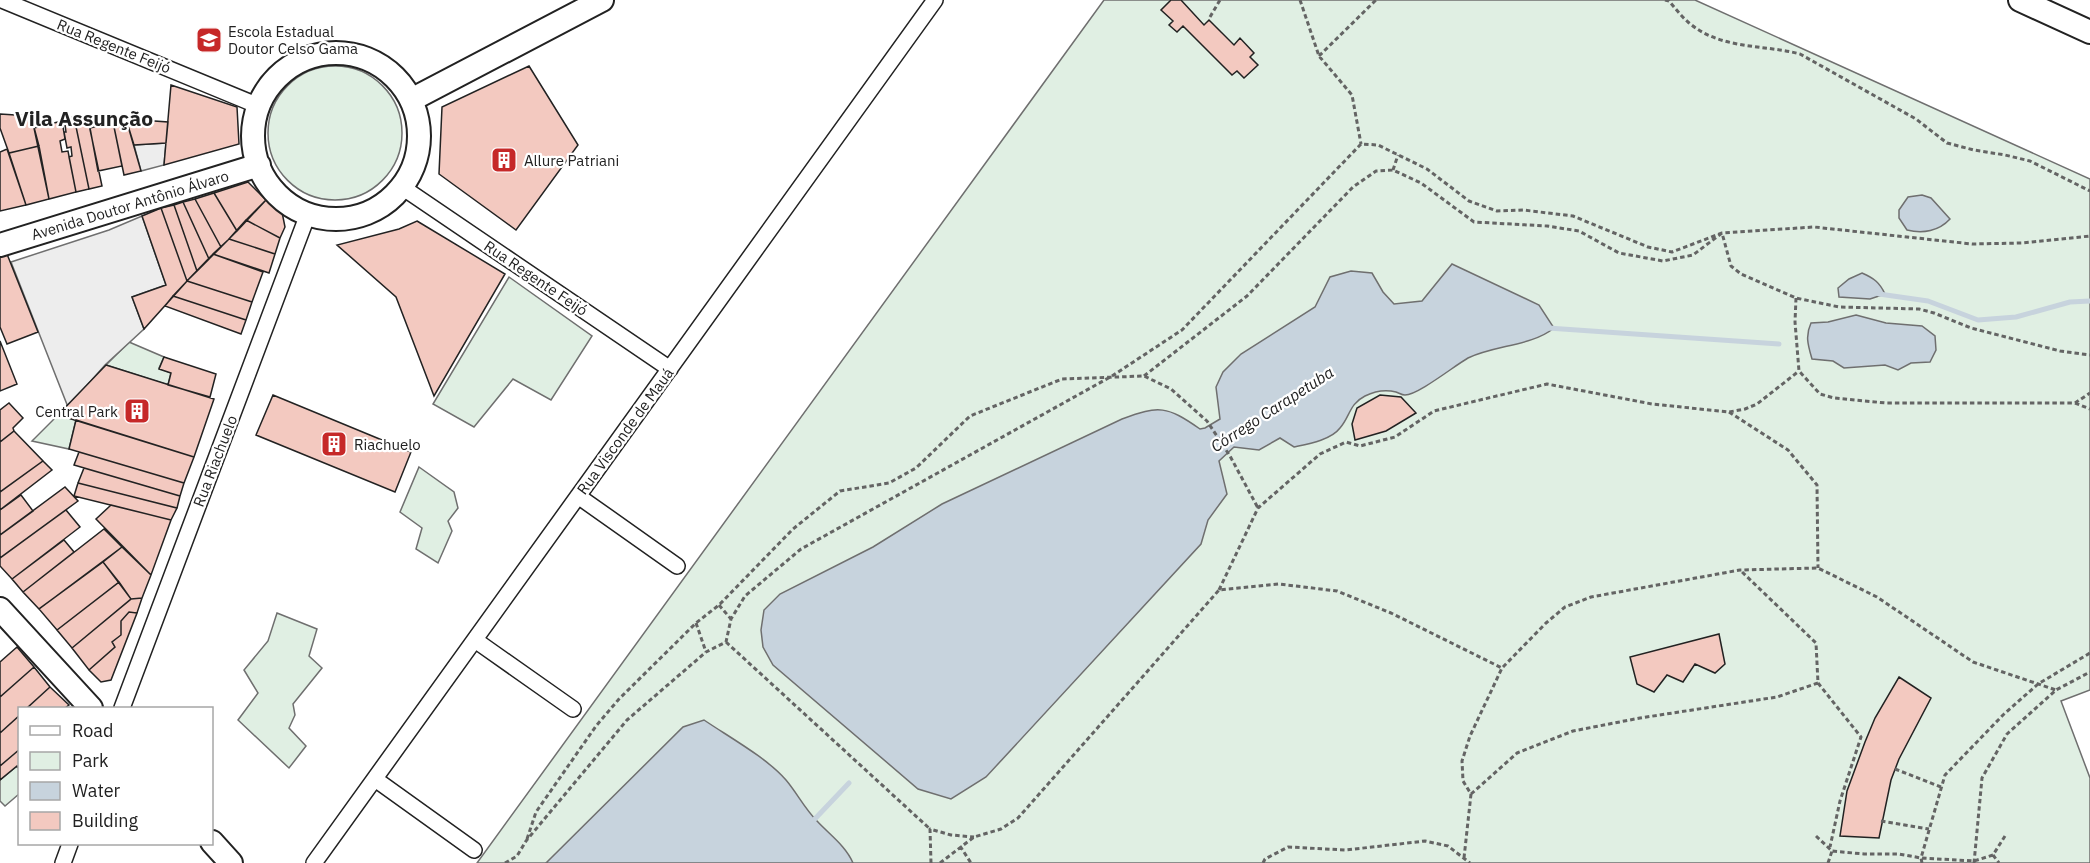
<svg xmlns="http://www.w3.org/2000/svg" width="2090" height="863" font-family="'IBM Plex Sans',sans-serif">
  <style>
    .green { fill: #e0efe3; stroke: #6f6f6f; stroke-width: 1.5 }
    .parking { fill: #ededed; stroke: #6f6f6f; stroke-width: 1.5 }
    .water { fill: #c7d3dd; stroke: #6f6f6f; stroke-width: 1.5 }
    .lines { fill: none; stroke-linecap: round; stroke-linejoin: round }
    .stream { stroke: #c7d3dd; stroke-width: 5 }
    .building { fill: #f3c9c0; stroke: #222; stroke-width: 1.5 }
    .street-casing { stroke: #222; stroke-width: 18 }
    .secondary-casing { stroke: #222; stroke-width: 26 }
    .path { stroke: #646464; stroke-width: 3; stroke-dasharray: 4.5 3; stroke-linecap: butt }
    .street { stroke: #fff; stroke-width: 15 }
    .secondary { stroke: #fff; stroke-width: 22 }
    .labels { text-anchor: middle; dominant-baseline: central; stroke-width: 4.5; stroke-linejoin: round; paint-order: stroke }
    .poi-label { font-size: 15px; fill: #222; stroke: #fff; text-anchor: start }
    .street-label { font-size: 15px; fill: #222; stroke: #fff }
    .water-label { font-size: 16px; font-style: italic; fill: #222; stroke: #fff }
    .district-label { font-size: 21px; font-weight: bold; fill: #222; stroke: #fff }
  </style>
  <rect width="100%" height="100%" fill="#fff"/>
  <path class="green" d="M 1104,0 L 1695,0 L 2090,179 L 2090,690 L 2061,701 L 2090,778 L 2090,863 L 477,863 Z
    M268 133a67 67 0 1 1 134 0a67 67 0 1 1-134 0Z
    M 509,277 L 592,336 L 551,400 L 513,379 L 474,427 L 433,404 Z
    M 129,342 L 164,357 L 159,368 L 171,373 L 168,385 L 106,365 Z
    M 58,415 L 76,420 L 69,449 L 32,441 Z
    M 419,467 L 454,492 L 458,508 L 448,521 L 452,531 L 438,563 L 416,549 L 422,528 L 400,512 Z
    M 277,613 L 317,629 L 309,656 L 322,668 L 293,704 L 295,715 L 289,728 L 306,746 L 289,768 L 238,720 L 258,693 L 244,670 L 268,641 Z
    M 17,766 L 19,769 L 19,794 L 5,806 L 0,801 L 0,780 Z"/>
  <path class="parking" d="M 166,143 L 164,165 L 141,171 L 134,145 Z
    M 142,216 L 166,285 L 132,297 L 144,329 L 105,365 L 68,407 L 11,262 L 109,230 Z"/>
  <path class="water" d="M 1922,195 L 1931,198 L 1950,219 C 1939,231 1923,234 1907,230 L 1899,218 L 1899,210 L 1908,197 Z
    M 1452,264 L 1539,305 L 1554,328 C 1532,346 1495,345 1468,358 C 1454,366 1418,395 1405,395 C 1402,395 1399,393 1396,392 C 1385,389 1375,391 1365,396 C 1349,404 1350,417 1340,428 C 1331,440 1308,444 1294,447 L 1280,438 L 1259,450 L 1234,447 L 1219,461 L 1227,494 L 1208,520 L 1201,544 L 986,777 L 951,799 L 918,789 L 773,665 L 763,647 L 761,630 L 764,610 L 780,594 L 873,547 L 942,504 L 1122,419 C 1159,405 1167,406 1200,429 L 1205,428 L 1220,419 L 1216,387 L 1223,372 L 1241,354 L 1315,307 L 1330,277 L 1351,271 L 1372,273 L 1383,292 L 1394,304 L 1422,301 Z
    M 1862,273 C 1874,278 1880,283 1885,294 L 1870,299 L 1839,297 L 1838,288 L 1849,279 Z
    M 1856,315 L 1886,323 L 1922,326 L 1935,336 L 1936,350 L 1930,362 L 1911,363 L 1898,370 L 1885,365 L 1844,368 L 1833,361 L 1812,359 C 1808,345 1805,336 1811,323 L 1828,322 Z
    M 704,720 C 729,737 767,758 786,780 C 797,793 805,809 817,821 C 829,834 846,846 853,863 L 546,863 L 683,727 Z"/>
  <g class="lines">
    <path class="stream" d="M 1879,294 L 1928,301 L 1978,320 L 2016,317 L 2070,302 L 2090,301
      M 1548,328 L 1779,344
      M 811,823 L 849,783"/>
  </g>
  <path class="building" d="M 1171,0 L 1181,0 L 1204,25 L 1209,20 L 1234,45 L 1240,38 L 1254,53 L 1250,57 L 1258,65 L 1244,78 L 1237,71 L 1232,75 L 1183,26 L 1177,32 L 1169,25 L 1173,21 L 1161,10 Z
    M 529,66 L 578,145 L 516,230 L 439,174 L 442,107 Z
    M 171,85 L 237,107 L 239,144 L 164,165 Z
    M 0,114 L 31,116 L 39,146 L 9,153 L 0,128 Z
    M 74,117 L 88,120 L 102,186 L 89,189 Z
    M 74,117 L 89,189 L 76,192 L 69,157 L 72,156 L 71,147 L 67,148 L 64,132 L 66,132 L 64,118 Z
    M 126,119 L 141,171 L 124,175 L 113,122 Z
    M 126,119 L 168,122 L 166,143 L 134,145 Z
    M 62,121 L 65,139 L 60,141 L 62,152 L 68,151 L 76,192 L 49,199 L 34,128 Z
    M 113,122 L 122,166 L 98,171 L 90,128 Z
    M 39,146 L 49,199 L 26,205 L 9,153 Z
    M 7,149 L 26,205 L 0,211 L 0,152 Z
    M 248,182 L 266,200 L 237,231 L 214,193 Z
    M 214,193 L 237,231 L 221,247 L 195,199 Z
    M 195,199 L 221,247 L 209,259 L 183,202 Z
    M 266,200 L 282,212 L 285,227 L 280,238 L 246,220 Z
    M 183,202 L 209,259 L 197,271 L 174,205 Z
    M 174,205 L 197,271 L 187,281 L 161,208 Z
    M 161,208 L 187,281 L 144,329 L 132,297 L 166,285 L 142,216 Z
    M 246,220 L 280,238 L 275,254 L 229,239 Z
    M 417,221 L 505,274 L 434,396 L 396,297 L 337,245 L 399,229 Z
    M 229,239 L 275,254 L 269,273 L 213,254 Z
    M 7,254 L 38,332 L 7,344 L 0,327 L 0,256 Z
    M 213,254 L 263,272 L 252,302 L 187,281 Z
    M 187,281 L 252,302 L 246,320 L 173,296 Z
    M 173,296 L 246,320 L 241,334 L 165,306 Z
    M 0,341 L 17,384 L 0,391 Z
    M 164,357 L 216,374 L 210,397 L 168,385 L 171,373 L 159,369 Z
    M 106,365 L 214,399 L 194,457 L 58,415 Z
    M 273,395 L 411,452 L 395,492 L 256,435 Z
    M 1380,395 L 1401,397 L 1416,413 L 1386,431 L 1355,440 L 1352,424 L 1357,408 Z
    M 9,403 L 23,418 L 13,428 L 14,431 L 0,442 L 0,410 Z
    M 76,420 L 194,457 L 184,483 L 69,449 Z
    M 14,431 L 43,461 L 0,492 L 0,442 Z
    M 79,452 L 184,483 L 180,496 L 74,465 Z
    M 43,461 L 52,470 L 0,510 L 0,492 Z
    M 84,468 L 180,496 L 177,508 L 78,483 Z
    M 78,483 L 177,508 L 171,520 L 74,496 Z
    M 65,487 L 78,501 L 0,558 L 0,535 Z
    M 21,495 L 33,511 L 0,535 L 0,510 Z
    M 111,505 L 171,520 L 151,575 L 96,519 Z
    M 66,510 L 80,527 L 12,579 L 0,566 L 0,558 Z
    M 104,529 L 122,547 L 39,609 L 23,592 Z
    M 64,540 L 74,552 L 23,592 L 12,579 Z
    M 122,547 L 151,575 L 142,598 L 131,599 L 103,562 Z
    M 103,562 L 119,582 L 57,630 L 39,609 Z
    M 119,582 L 131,599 L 72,648 L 57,630 Z
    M 142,598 L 137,613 L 129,612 L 121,621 L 121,635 L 112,642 L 115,647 L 89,670 L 72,648 L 131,599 Z
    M 129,612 L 137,613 L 111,680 L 101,682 L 89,670 L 115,647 L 112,642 L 121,635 L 121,621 Z
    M 1719,634 L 1725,664 L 1715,673 L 1695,664 L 1683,682 L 1667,675 L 1654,692 L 1637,684 L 1630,657 Z
    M 17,647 L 34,667 L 0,697 L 0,662 Z
    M 34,667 L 50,687 L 27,708 L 20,708 L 20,715 L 0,733 L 0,697 Z
    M 1899,677 L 1931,698 L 1899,759 L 1891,780 L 1879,838 L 1840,836 L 1847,791 L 1865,742 L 1875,718 Z
    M 50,687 L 69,705 L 65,708 L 27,708 Z
    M 20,715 L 20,749 L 0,766 L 0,733 Z
    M 20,749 L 20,769 L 17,766 L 0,780 L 0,766 Z"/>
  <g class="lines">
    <g class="street-casing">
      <path id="street" d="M 2,0 L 259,106
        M 402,187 L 670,369
        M 578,496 L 677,566
        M 475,640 L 573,709
        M 122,708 L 308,214
        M 375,779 L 474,850
        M 63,863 L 70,844
        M 314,863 L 935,0"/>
    </g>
    <g class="secondary-casing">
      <path id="secondary" d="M 2020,0 L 2090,32
        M253 136a83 83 0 1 1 166 0a83 83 0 1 1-166 0Z
        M 411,100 L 602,0
        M 0,245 L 259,165
        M 0,609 L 91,708
        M 212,842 L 231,863"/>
    </g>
    <path class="path" d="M 1300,0 L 1319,56 L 1352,95 L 1361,144
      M 1665,0 L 1669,1 C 1675,8 1681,16 1688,22 C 1720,50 1762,44 1800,54 L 1916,119 L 1947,143 L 1974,150 L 2005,155 L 2030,161 L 2090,191
      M 1210,17 L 1220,0
      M 1319,56 L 1376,0
      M 1393,170 L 1398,155
      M 1796,298 L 1795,322 L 1799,371 L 1820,394 L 1834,398 L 1886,403 L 2075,403 L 2090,393
      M 1144,376 L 1247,296 L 1353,187 L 1376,171 L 1393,170 L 1421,183 L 1474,222 L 1547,226 L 1579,231 L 1619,253 L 1663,261 L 1693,255 L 1722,233 L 1731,266 L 1741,274 L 1796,298 L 1839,307 L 1919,309 L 1934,313 L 1971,328 L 2060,351 L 2090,355
      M 2075,403 L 2090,409
      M 1729,412 L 1788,450 L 1817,485 L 1818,568
      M 1219,590 L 1258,508 L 1320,454 L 1346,442 L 1360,446 L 1395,437 L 1434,411 L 1547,384 L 1652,404 L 1729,412 L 1745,409 L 1757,404 L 1799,371
      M 719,605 L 731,619
      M 696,623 L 706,652
      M 726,642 L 930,829
      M 1818,683 L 1861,737 L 1840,801 L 1830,847
      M 1895,769 L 1941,787
      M 1471,794 L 1517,753 L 1573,731 L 1640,718 L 1777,697 L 1818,683 L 1816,643 L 1740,570
      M 1881,821 L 1929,829
      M 1816,836 L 1832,851 L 1864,854 L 1899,854 L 1921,858 L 1974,861 L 1993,855 L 2005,836
      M 527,839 L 536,812 L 596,726 L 619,699 L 696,623 L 719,605 L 793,529 L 840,491 L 889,483 L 916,468 L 970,416 L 1062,379 L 1144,376 L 1171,389 L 1207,421 L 1230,456 L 1258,508
      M 960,846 L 971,863
      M 1993,855 L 1999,863
      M 1464,858 L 1471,794 L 1463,781 L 1462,761 L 1470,736 L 1502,668
      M 505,863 L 517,856 L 526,841 L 627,720 L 706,652 L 726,642 L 731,619 L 745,596 L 801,549 L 1112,376 L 1182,330 L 1361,144 L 1378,145 L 1427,169 L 1469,201 L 1497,211 L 1523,210 L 1573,216 L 1648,247 L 1672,252 L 1722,233 L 1814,227 L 1972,244 L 2022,243 L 2090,236
      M 931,863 L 930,829 L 951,835 L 974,837
      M 940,863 L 974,837 L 1001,829 L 1018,818 L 1219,590 L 1279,584 L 1337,591 L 1391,613 L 1502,668 L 1546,623 L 1565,607 L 1591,597 L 1740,570 L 1818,568 L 1877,597 L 1973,662 L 2056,690
      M 1263,863 L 1265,859 L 1288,847 L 1346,850 L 1425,841 L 1448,846 L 1470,863
      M 1828,863 L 1832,851
      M 1922,863 L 1921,858 L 1945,775 L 2003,715 L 2038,684 L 2090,653
      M 1974,863 L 1982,778 L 2007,734 L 2056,690 L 2090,672"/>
    <use href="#street" class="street"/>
    <use href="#secondary" class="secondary"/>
  </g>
  <defs>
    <g id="school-square" transform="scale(1.35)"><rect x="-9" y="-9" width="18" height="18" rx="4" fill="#c62828" stroke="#fff"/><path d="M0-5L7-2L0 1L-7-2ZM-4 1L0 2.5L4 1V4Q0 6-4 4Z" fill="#fff"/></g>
    <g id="building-square" transform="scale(1.35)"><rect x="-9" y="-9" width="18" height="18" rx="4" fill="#c62828" stroke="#fff"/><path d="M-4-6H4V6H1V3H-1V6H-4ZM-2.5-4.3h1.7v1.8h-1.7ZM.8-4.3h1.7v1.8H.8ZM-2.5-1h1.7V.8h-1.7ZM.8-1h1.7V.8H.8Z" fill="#fff"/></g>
  </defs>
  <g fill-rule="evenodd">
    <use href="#school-square" x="209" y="40"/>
    <use href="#building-square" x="504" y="160"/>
    <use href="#building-square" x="137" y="411"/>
    <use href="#building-square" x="334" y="444"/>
  </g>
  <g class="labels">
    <g class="poi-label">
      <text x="228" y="31">Escola Estadual<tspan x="228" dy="17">Doutor Celso Gama</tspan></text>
      <text x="524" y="160">Allure Patriani</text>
      <text x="118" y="411" text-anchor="end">Central Park</text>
      <text x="354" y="444">Riachuelo</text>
    </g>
    <g class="street-label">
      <text transform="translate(114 46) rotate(22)">Rua Regente Feijó</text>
      <text transform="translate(130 205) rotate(-17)">Avenida Doutor Antônio Álvaro</text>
      <text transform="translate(536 278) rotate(34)">Rua Regente Feijó</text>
      <text transform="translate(625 431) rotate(-54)">Rua Visconde de Mauá</text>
      <text transform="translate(215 461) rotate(-69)">Rua Riachuelo</text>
    </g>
    <g class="water-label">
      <text transform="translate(1272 409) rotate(-33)">Córrego Carapetuba</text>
    </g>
    <g class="district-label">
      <text x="84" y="118">Vila Assunção</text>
    </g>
  </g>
  <rect x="18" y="707" width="195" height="138" fill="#ffffff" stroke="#a7a7a7" stroke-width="1.5"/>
  <rect x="30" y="726" width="30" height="9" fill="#ffffff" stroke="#a7a7a7" stroke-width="1.5"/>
  <text x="72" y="737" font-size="18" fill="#222222">Road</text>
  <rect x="30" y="752" width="30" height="18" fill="#e0efe3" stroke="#a7a7a7" stroke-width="1.5"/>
  <text x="72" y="767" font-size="18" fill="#222222">Park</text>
  <rect x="30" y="782" width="30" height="18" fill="#c7d3dd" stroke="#a7a7a7" stroke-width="1.5"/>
  <text x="72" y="797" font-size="18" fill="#222222">Water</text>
  <rect x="30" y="812" width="30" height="18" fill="#f3c9c0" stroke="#a7a7a7" stroke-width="1.5"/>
  <text x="72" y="827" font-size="18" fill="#222222">Building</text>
</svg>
